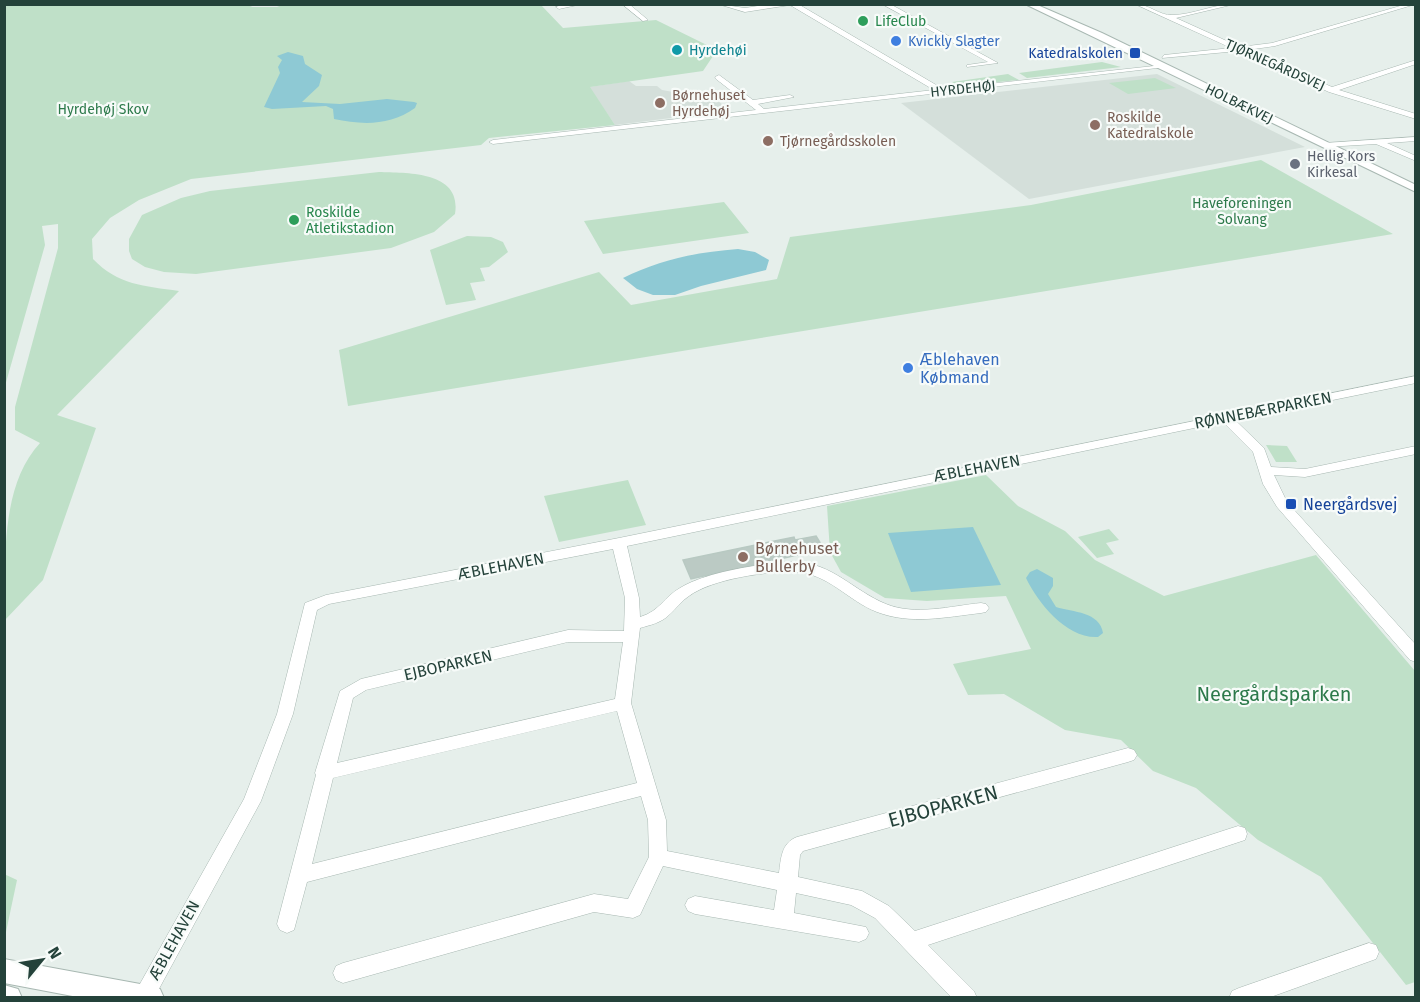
<svg xmlns="http://www.w3.org/2000/svg" width="1420" height="1002" font-family="'Fira Sans',sans-serif">
  <style>
    .built { fill: #d4dfda }
    .green { fill: #bfe0c8 }
    .water { fill: #8ec9d4 }
    .building { fill: #bbcac4; stroke: #b8c9c2; stroke-width: 1.5 }
    .lines { fill: none; stroke-linecap: round; stroke-linejoin: round }
    .minor-casing { stroke: #a8b8b2; stroke-width: 1 }
    .tertiary-casing { stroke: #a8b8b2; stroke-width: 2 }
    .minor { fill: #fff; fill-rule: evenodd }
    .tertiary { fill: #fff; fill-rule: evenodd }
    .leisure-dot { fill: #2e9e5b; stroke: #f7fbf9; stroke-width: 2 }
    .shop-dot { fill: #3f7fe0; stroke: #f7fbf9; stroke-width: 2 }
    .culture-dot { fill: #0f9aa8; stroke: #f7fbf9; stroke-width: 2 }
    .transit-dot { fill: #1a4fb4; stroke: #f7fbf9; stroke-width: 2 }
    .education-dot { fill: #8d6e63; stroke: #f7fbf9; stroke-width: 2 }
    .worship-dot { fill: #6b7280; stroke: #f7fbf9; stroke-width: 2 }
    .labels { text-anchor: middle; dominant-baseline: central; stroke-width: 4.5; stroke-linejoin: round; paint-order: stroke }
    .far-leisure-label { font-size: 14px; fill: #27864d; stroke: #f7fbf9; text-anchor: start }
    .far-shop-label { font-size: 14px; fill: #366cbe; stroke: #f7fbf9; text-anchor: start }
    .far-culture-label { font-size: 14px; fill: #0d838f; stroke: #f7fbf9; text-anchor: start }
    .far-transit-label { font-size: 14px; fill: #164399; stroke: #f7fbf9; text-anchor: end }
    .far-street-label { font-size: 14px; fill: #24423a; stroke: #f7fbf9 }
    .far-education-label { font-size: 14px; fill: #785e54; stroke: #f7fbf9; text-anchor: start }
    .far-park-label { font-size: 14px; fill: #2d7a4b; stroke: #f7fbf9 }
    .far-worship-label { font-size: 14px; fill: #5b616d; stroke: #f7fbf9; text-anchor: start }
    .shop-label { font-size: 16px; fill: #366cbe; stroke: #f7fbf9; text-anchor: start }
    .street-label { font-size: 16px; fill: #24423a; stroke: #f7fbf9 }
    .transit-label { font-size: 16px; fill: #164399; stroke: #f7fbf9; text-anchor: start }
    .education-label { font-size: 16px; fill: #785e54; stroke: #f7fbf9; text-anchor: start }
    .near-park-label { font-size: 20px; fill: #2d7a4b; stroke: #f7fbf9 }
    .near-street-label { font-size: 20px; fill: #24423a; stroke: #f7fbf9 }
  </style>
  <rect width="100%" height="100%" fill="#e6efeb"/>
  <path class="built" d="M 1157,74 L 1305,147 L 1029,199 L 901,103 Z
    M 629,81 L 636,86 L 657,86 L 662,90 L 717,100 L 724,106 L 691,110 L 695,115 L 615,125 L 589,87 Z"/>
  <path class="green" d="M 284,4 L 541,5 L 563,28 L 656,20 L 717,50 L 703,71 L 590,87 L 615,125 L 489,138 L 481,145 L 191,179 L 139,200 L 110,218 L 92,239 L 93,259 C 118,285 144,286 179,291 L 57,415 L 96,428 L 43,580 L 5,620 C 5,562 0,486 40,443 L 15,430 L 15,407 L 58,248 L 58,224 L 42,226 L 45,245 L 5,386 L 5,5 L 255,5 L 250,7 L 277,7 Z
    M 1102,62 L 1121,67 L 1027,78 L 1019,73 Z
    M 1008,74 L 1019,80 L 959,86 L 952,82 Z
    M 1155,78 L 1176,88 L 1128,94 L 1109,83 Z
    M 1261,160 L 1393,234 L 348,406 L 339,350 L 599,272 L 631,305 L 777,279 L 790,237 L 1031,205 Z
    M 379,172 C 408,173 462,171 455,214 L 434,232 L 391,248 L 196,274 L 164,272 L 145,267 L 132,259 L 129,251 L 129,239 L 142,215 L 181,198 L 210,191 Z
    M 724,202 L 749,233 L 603,254 L 584,221 Z
    M 467,236 L 491,237 L 503,242 L 508,252 L 489,267 L 480,268 L 485,281 L 470,283 L 476,300 L 446,305 L 430,250 Z
    M 1266,445 L 1287,446 L 1297,462 L 1276,462 Z
    M 986,475 L 1018,506 L 1065,531 L 1095,560 L 1164,596 L 1316,555 L 1415,671 L 1415,982 L 1406,985 L 1321,877 L 1258,840 L 1196,788 L 1153,771 L 1121,740 L 1065,730 L 1004,694 L 968,695 L 953,664 L 1031,649 L 1006,596 L 927,601 L 885,598 L 841,572 L 830,552 L 827,506 Z
    M 628,480 L 646,525 L 559,542 L 544,496 Z
    M 1109,529 L 1119,540 L 1106,543 L 1114,554 L 1097,558 L 1078,537 Z
    M 4,874 L 17,880 L 6,932 L 4,931 Z"/>
  <path class="water" d="M 288,52 L 303,56 L 305,64 L 322,75 L 319,86 L 302,102 L 340,104 L 387,99 L 414,102 L 417,103 L 415,108 C 390,126 362,125 334,119 L 333,109 L 326,106 L 272,109 L 264,107 L 280,73 L 278,67 L 282,60 L 277,56 Z
    M 738,249 L 755,252 L 769,260 L 766,270 L 701,286 L 675,295 L 653,295 L 637,289 L 623,278 C 659,260 697,252 738,249 Z
    M 973,527 L 1001,585 L 911,592 L 888,533 Z
    M 1037,569 L 1053,578 L 1053,586 L 1048,594 L 1056,607 C 1073,612 1100,612 1103,633 L 1098,637 C 1067,639 1038,603 1026,578 L 1030,572 Z"/>
  <path class="building" d="M 816,536 L 824,549 L 691,579 L 683,560 L 794,537 L 795,540 Z"/>
  <g class="lines">
    <g class="minor-casing">
      <path id="minor" d="M 564,4 L 582,4 L 559,9 L 556,7 Z
        M 622,4 L 629,4 L 648,20 L 643,21 Z
        M 718,4 L 745,8 L 771,4 L 798,4 L 943,89 L 1163,65 L 1166,67 L 493,144 L 489,142 L 493,140 L 756,110 L 716,79 L 715,77 L 719,75 L 753,100 L 790,95 L 794,97 L 758,104 L 764,109 L 934,90 L 790,5 L 745,12 Z
        M 882,4 L 890,4 L 998,63 L 967,67 L 967,65 L 988,62 Z
        M 1135,4 C 1149,4 1160,16 1172,15 C 1193,15 1213,4 1235,4 L 1176,18 L 1240,47 L 1272,43 L 1407,4 L 1416,4 L 1275,46 L 1247,50 L 1332,87 L 1416,60 L 1416,64 L 1339,90 L 1416,114 L 1416,119 L 1329,92 L 1238,51 L 1162,58 L 1164,55 L 1231,48 Z
        M 1416,137 L 1416,141 L 1387,143 L 1416,156 L 1416,161 L 1376,144 L 1325,147 L 1321,145 L 1325,143 Z
        M 1416,376 L 1416,383 L 1235,420 L 1264,448 L 1271,467 L 1305,469 L 1416,446 L 1416,454 L 1305,477 L 1274,475 L 1287,502 L 1416,645 L 1416,662 L 1410,660 L 1277,507 L 1263,484 L 1253,452 L 1223,422 L 627,546 L 639,598 L 640,617 C 660,611 664,597 680,588 C 705,572 766,562 796,562 C 832,563 854,591 886,604 C 915,616 951,606 981,603 L 986,604 L 989,608 L 986,612 L 981,613 C 946,617 911,625 877,612 C 848,601 828,573 795,572 C 767,571 712,579 689,596 C 681,601 676,609 669,615 C 661,623 650,625 640,628 L 631,703 L 666,820 L 667,851 L 779,873 C 781,859 781,843 797,837 L 1128,748 L 1134,750 L 1137,755 L 1134,760 L 1128,762 L 803,851 L 800,855 L 798,877 L 862,891 L 889,906 L 915,931 L 1238,826 L 1245,828 L 1247,834 L 1245,840 L 928,945 L 974,991 L 977,998 L 952,998 L 875,918 L 851,905 L 796,893 L 794,913 L 866,927 L 869,933 L 866,939 L 859,942 L 695,914 L 688,911 L 685,905 L 688,899 L 695,896 L 774,910 L 777,890 L 663,866 L 640,915 L 633,918 L 594,912 L 343,983 L 336,980 L 333,973 L 336,966 L 343,963 L 594,894 L 628,899 L 649,857 L 648,820 L 641,796 L 307,882 L 294,930 L 287,933 L 280,930 L 277,924 L 316,775 L 315,773 L 340,691 L 361,679 L 568,630 L 624,631 L 625,598 L 613,549 L 329,604 L 317,610 L 293,714 L 261,801 L 154,998 L 132,998 L 244,799 L 277,714 L 305,603 L 326,595 L 619,538 ZM 568,642 L 623,642 L 615,699 L 337,763 L 353,698 L 366,690 ZM 617,711 L 637,783 L 312,864 L 333,778 Z
        M 1369,943 L 1376,945 L 1379,952 L 1376,959 L 1268,998 L 1229,998 L 1232,991 L 1239,988 Z"/>
    </g>
    <g class="tertiary-casing">
      <path id="tertiary" d="M 1025,4 L 1035,4 L 1102,33 L 1416,185 L 1416,192 Z
        M 4,959 L 151,986 L 160,989 L 164,998 L 83,998 L 4,983 Z
        M 4,985 L 18,989 L 22,998 L 4,998 Z"/>
    </g>
    <use href="#minor" class="minor"/>
    <use href="#tertiary" class="tertiary"/>
  </g>
  <g class="leisure-dot">
    <circle cx="863" cy="21" r="6"/>
    <circle cx="294" cy="220" r="6"/>
  </g>
  <g class="shop-dot">
    <circle cx="896" cy="41" r="6"/>
    <circle cx="908" cy="368" r="6"/>
  </g>
  <circle class="culture-dot" cx="677" cy="50" r="6"/>
  <g class="transit-dot">
    <rect x="1129" y="47" width="12" height="12" rx="3"/>
    <rect x="1285" y="498" width="12" height="12" rx="3"/>
  </g>
  <g class="education-dot">
    <circle cx="660" cy="103" r="6"/>
    <circle cx="1095" cy="125" r="6"/>
    <circle cx="768" cy="141" r="6"/>
    <circle cx="743" cy="557" r="6"/>
  </g>
  <circle class="worship-dot" cx="1295" cy="164" r="6"/>
  <g class="labels">
    <g class="far-leisure-label">
      <text x="875" y="21">LifeClub</text>
      <text x="306" y="212">Roskilde<tspan x="306" dy="16">Atletikstadion</tspan></text>
    </g>
    <g class="far-shop-label">
      <text x="908" y="41">Kvickly Slagter</text>
    </g>
    <g class="far-culture-label">
      <text x="689" y="50">Hyrdehøi</text>
    </g>
    <g class="far-transit-label">
      <text x="1123" y="53">Katedralskolen</text>
    </g>
    <g class="far-street-label">
      <text transform="translate(1275 65) rotate(24)">TJØRNEGÅRDSVEJ</text>
      <text transform="translate(963 89) rotate(-6)">HYRDEHØJ</text>
      <text transform="translate(1239 104) rotate(26)">HOLBÆKVEJ</text>
    </g>
    <g class="far-education-label">
      <text x="672" y="95">Børnehuset<tspan x="672" dy="16">Hyrdehøj</tspan></text>
      <text x="1107" y="117">Roskilde<tspan x="1107" dy="16">Katedralskole</tspan></text>
      <text x="780" y="141">Tjørnegårdsskolen</text>
    </g>
    <g class="far-park-label">
      <text x="103" y="109">Hyrdehøj Skov</text>
      <text x="1242" y="203">Haveforeningen<tspan x="1242" dy="16">Solvang</tspan></text>
    </g>
    <g class="far-worship-label">
      <text x="1307" y="156">Hellig Kors<tspan x="1307" dy="16">Kirkesal</tspan></text>
    </g>
    <g class="shop-label">
      <text x="920" y="359">Æblehaven<tspan x="920" dy="18">Købmand</tspan></text>
    </g>
    <g class="street-label">
      <text transform="translate(1263 410) rotate(-11)">RØNNEBÆRPARKEN</text>
      <text transform="translate(977 468) rotate(-11)">ÆBLEHAVEN</text>
      <text transform="translate(501 566) rotate(-11)">ÆBLEHAVEN</text>
      <text transform="translate(448 665) rotate(-13)">EJBOPARKEN</text>
      <text transform="translate(174 940) rotate(-61)">ÆBLEHAVEN</text>
    </g>
    <g class="transit-label">
      <text x="1303" y="504">Neergårdsvej</text>
    </g>
    <g class="education-label">
      <text x="755" y="548">Børnehuset<tspan x="755" dy="18">Bullerby</tspan></text>
    </g>
    <g class="near-park-label">
      <text x="1274" y="694">Neergårdsparken</text>
    </g>
    <g class="near-street-label">
      <text transform="translate(943 806) rotate(-15)">EJBOPARKEN</text>
    </g>
  </g>
  <rect width="1420" height="1002" fill="none" stroke="#24423a" stroke-width="12"/>
  <g transform="translate(42 960) rotate(60)" stroke="#f7fbf9" stroke-width="4.5" paint-order="stroke">
  <path d="M0-4.5L10 22L0 15L-10 22Z" fill="#24423a"/>
  <text y="-9" font-size="16" font-weight="bold" text-anchor="middle" fill="#24423a">N</text>
  </g>
</svg>
